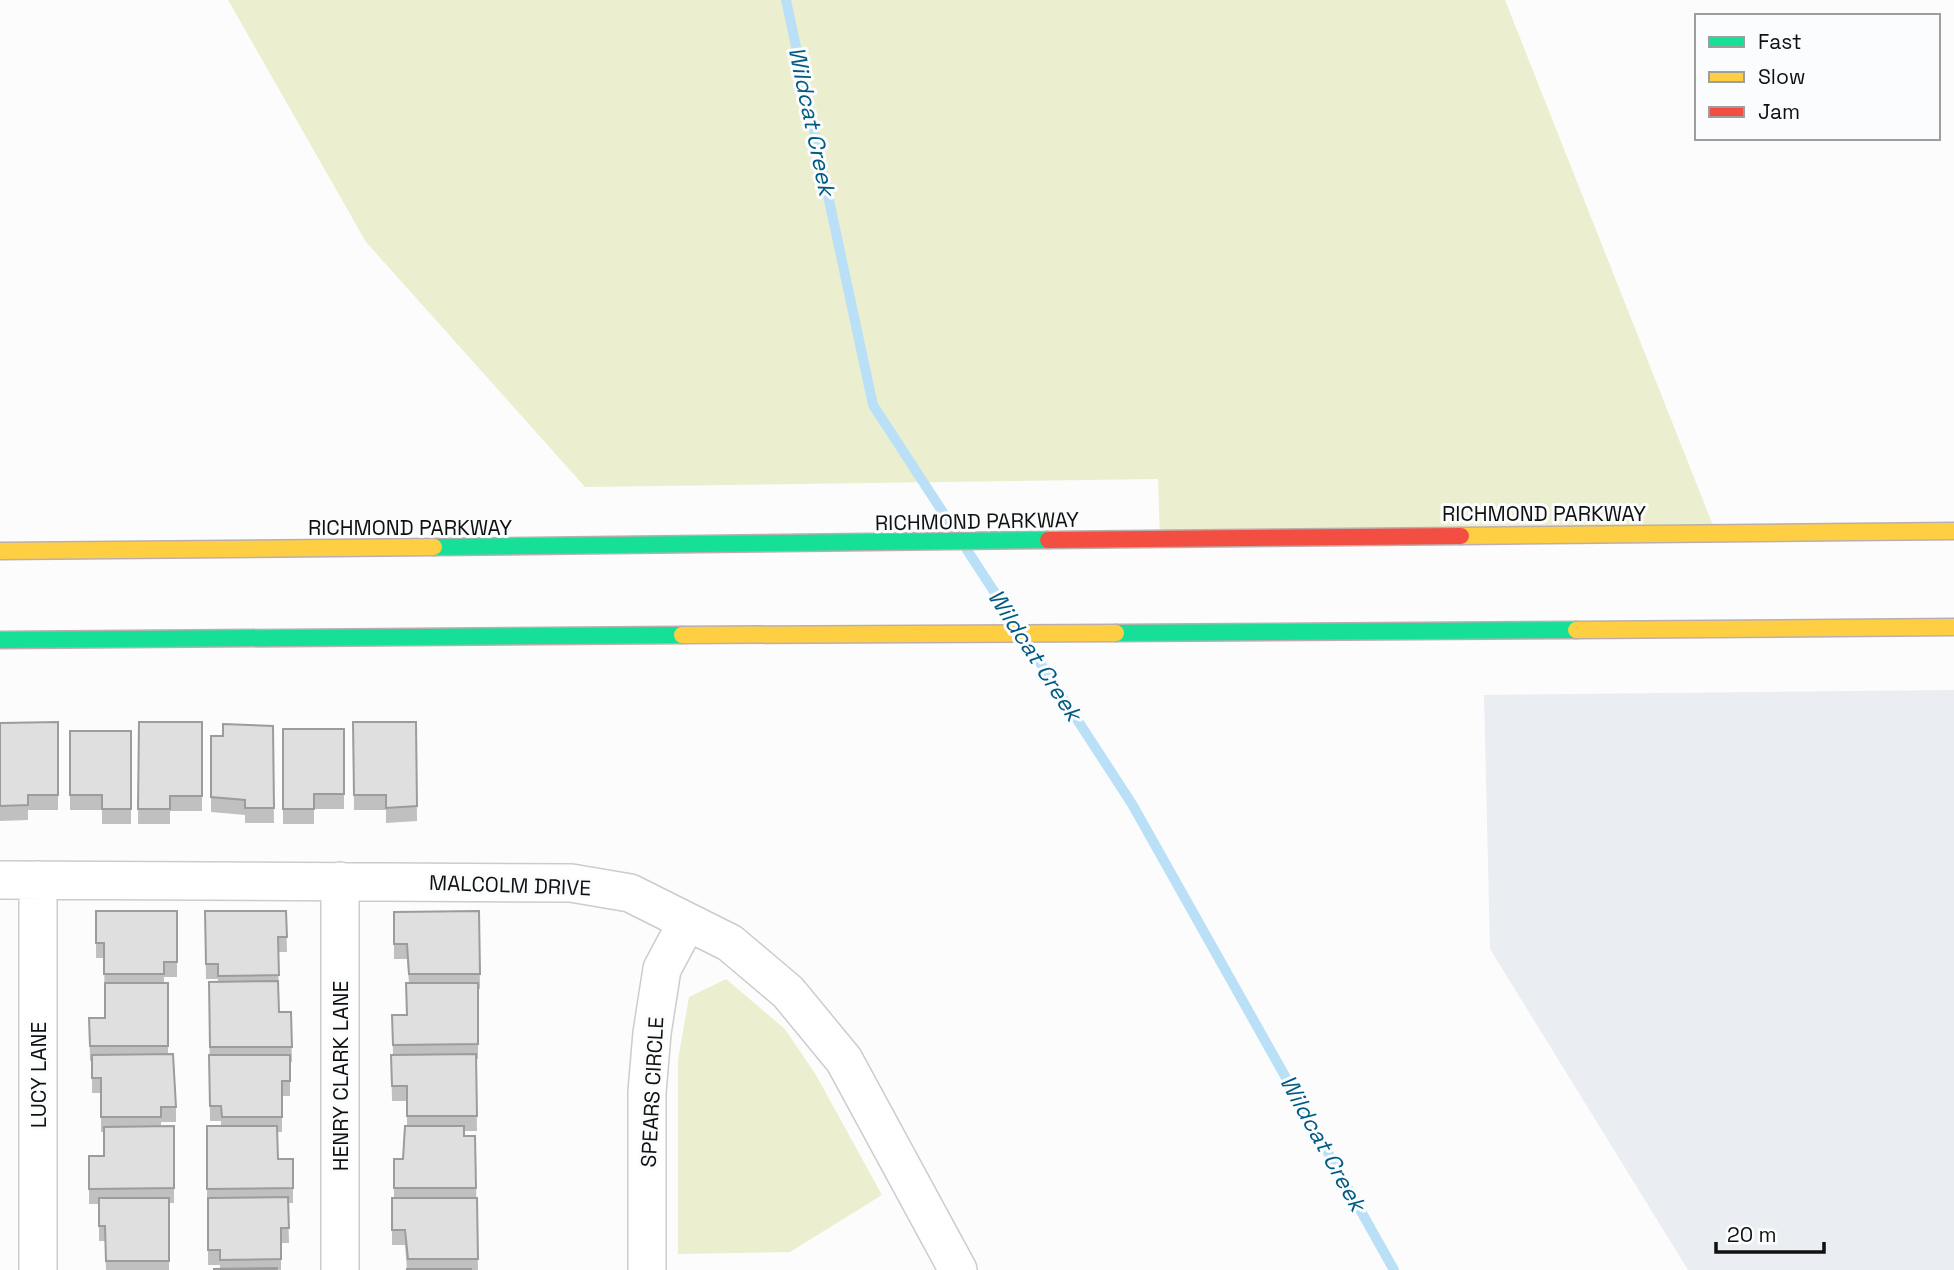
<svg xmlns="http://www.w3.org/2000/svg" width="1954" height="1270" font-family="'Space Grotesk',sans-serif">
  <style>
    .built { fill: #eaedf1 }
    .green { fill: #ecefcf }
    .lines { fill: none; stroke-linecap: round; stroke-linejoin: round }
    .stream { stroke: #bae0f8; stroke-width: 10 }
    .street-casing { stroke: #ccc; stroke-width: 40 }
    .fast-casing { stroke: #bcaeaf; stroke-width: 19 }
    .slow-casing { stroke: #bcaeaf; stroke-width: 19 }
    .jam-casing { stroke: #bcaeaf; stroke-width: 19 }
    .street { stroke: #fff; stroke-width: 37 }
    .fast { stroke: #16e098; stroke-width: 16 }
    .slow { stroke: #ffcf43; stroke-width: 16 }
    .jam { stroke: #f24e42; stroke-width: 16 }
    .wall { fill: #c0c0c0 }
    .building { fill: #dfdfdf; stroke: #9c9c9c; stroke-width: 2 }
    .labels { text-anchor: middle; dominant-baseline: central; stroke-width: 6; stroke-linejoin: round; paint-order: stroke }
    .street-label { font-size: 21px; fill: #101010; stroke: #fbfcfd }
    .water-label { font-size: 23px; font-style: italic; fill: #005a81; stroke: #fbfcfd }
  </style>
  <rect width="100%" height="100%" fill="#fcfcfc"/>
  <path class="built" d="M 1954,690 L 1954,1270 L 1688,1270 L 1490,949 L 1484,695 Z"/>
  <path class="green" d="M 228,0 L 1505,0 L 1716,533 L 1160,540 L 1158,479 L 585,487 L 366,242 Z
    M 726,979 L 785,1029 L 816,1075 L 882,1195 L 790,1252 L 678,1254 L 678,1060 L 689,997 Z"/>
  <g class="lines">
    <path class="stream" d="M 786,0 L 873,405 L 957,534
      M 967,550 L 1016,625
      M 1026,641 L 1132,804 L 1394,1270"/>
    <g class="street-casing">
      <path id="street" d="M 0,880 L 571,883 L 630,893 L 730,943 L 788,992 L 844,1060 L 958,1270
        M 38,880 L 38,1270
        M 340,881 L 340,1270
        M 647,1270 L 647,1092 L 652,1033 L 662,969 L 687,922"/>
    </g>
    <g class="fast-casing">
      <path id="fast" d="M 434,547 L 1048,540
        M 1116,633 L 1576,630
        M 0,640 L 682,635"/>
    </g>
    <g class="slow-casing">
      <path id="slow" d="M 1461,536 L 1954,531
        M 0,551 L 434,547
        M 1576,630 L 1954,627
        M 682,635 L 1116,633"/>
    </g>
    <g class="jam-casing">
      <path id="jam" d="M 1048,540 L 1461,536"/>
    </g>
    <use href="#street" class="street"/>
    <use href="#fast" class="fast"/>
    <use href="#slow" class="slow"/>
    <use href="#jam" class="jam"/>
  </g>
  <path class="wall" d="M 58,722 L 58,810 L 28,810 L 28,820 L 0,821 L 0,723 Z
    M 139,722 L 202,722 L 202,811 L 170,811 L 170,824 L 138,824 Z
    M 353,722 L 416,722 L 417,821 L 386,823 L 386,810 L 354,810 Z
    M 273,726 L 274,823 L 245,823 L 245,815 L 211,812 L 211,736 L 223,736 Z
    M 283,729 L 344,729 L 344,809 L 314,809 L 314,824 L 283,824 Z
    M 70,731 L 131,731 L 131,824 L 102,824 L 102,810 L 70,810 Z
    M 96,911 L 177,911 L 177,977 L 164,977 L 164,983 L 168,983 L 168,1054 L 176,1107 L 176,1122 L 161,1122 L 161,1126 L 174,1126 L 174,1203 L 169,1203 L 169,1270 L 106,1270 L 105,1241 L 99,1241 L 99,1204 L 89,1204 L 89,1156 L 104,1156 L 104,1132 L 101,1132 L 101,1093 L 92,1093 L 92,1061 L 90,1061 L 89,1018 L 105,1018 L 104,958 L 96,958 Z
    M 205,911 L 286,911 L 287,952 L 278,952 L 279,1012 L 291,1012 L 292,1062 L 290,1062 L 290,1096 L 282,1096 L 282,1132 L 278,1132 L 278,1159 L 293,1159 L 293,1203 L 288,1203 L 289,1243 L 281,1243 L 281,1270 L 214,1270 L 220,1269 L 220,1265 L 208,1265 L 208,1204 L 207,1204 L 207,1126 L 221,1126 L 221,1121 L 210,1121 L 209,982 L 218,982 L 218,979 L 206,979 Z
    M 479,911 L 480,989 L 478,989 L 478,1059 L 476,1059 L 477,1131 L 464,1131 L 464,1136 L 475,1136 L 478,1270 L 407,1270 L 405,1245 L 392,1245 L 392,1198 L 394,1198 L 394,1159 L 403,1159 L 407,1126 L 407,1101 L 392,1101 L 391,1055 L 393,1055 L 392,1015 L 407,1015 L 409,983 L 407,959 L 394,959 L 394,912 Z"/>
  <path class="building" d="M 58,722 L 58,795 L 28,795 L 28,805 L 0,806 L 0,723 Z
    M 139,722 L 202,722 L 202,796 L 170,796 L 170,809 L 138,809 Z
    M 353,722 L 416,722 L 417,806 L 386,808 L 386,795 L 354,795 Z
    M 223,724 L 273,726 L 274,808 L 245,808 L 245,800 L 211,797 L 211,736 L 223,736 Z
    M 283,729 L 344,729 L 344,794 L 314,794 L 314,809 L 283,809 Z
    M 70,731 L 131,731 L 131,809 L 102,809 L 102,795 L 70,795 Z
    M 96,911 L 177,911 L 177,962 L 164,962 L 164,974 L 104,974 L 104,943 L 96,943 Z
    M 205,911 L 286,911 L 287,937 L 278,937 L 279,975 L 218,976 L 218,964 L 206,964 Z
    M 479,911 L 480,974 L 409,974 L 407,944 L 394,944 L 394,912 Z
    M 278,981 L 279,1012 L 291,1012 L 292,1047 L 210,1047 L 209,982 Z
    M 105,983 L 168,983 L 168,1046 L 90,1046 L 89,1018 L 105,1018 Z
    M 406,983 L 478,983 L 478,1044 L 393,1045 L 392,1015 L 407,1015 Z
    M 173,1054 L 176,1107 L 161,1107 L 161,1117 L 101,1117 L 101,1078 L 92,1078 L 92,1055 Z
    M 476,1054 L 477,1116 L 407,1116 L 407,1086 L 392,1086 L 391,1055 Z
    M 209,1055 L 290,1055 L 290,1081 L 282,1081 L 282,1117 L 222,1117 L 221,1106 L 210,1106 Z
    M 174,1126 L 174,1188 L 89,1189 L 89,1156 L 104,1156 L 104,1127 Z
    M 207,1126 L 277,1126 L 278,1159 L 293,1159 L 293,1188 L 207,1189 Z
    M 405,1126 L 464,1126 L 464,1136 L 475,1136 L 476,1188 L 394,1188 L 394,1159 L 403,1159 Z
    M 288,1197 L 289,1228 L 281,1228 L 281,1259 L 220,1260 L 220,1250 L 208,1250 L 208,1198 Z
    M 99,1198 L 169,1198 L 169,1261 L 106,1261 L 105,1226 L 99,1226 Z
    M 392,1198 L 477,1198 L 478,1259 L 408,1259 L 405,1230 L 392,1230 Z
    M 277,1268 L 277,1270 L 214,1270 L 214,1269 Z
    M 407,1269 L 471,1269 L 471,1270 L 407,1270 Z"/>
  <g class="labels">
    <g class="street-label">
      <text x="1544" y="513">RICHMOND PARKWAY</text>
      <text transform="translate(977 521) rotate(-1)">RICHMOND PARKWAY</text>
      <text x="410" y="527">RICHMOND PARKWAY</text>
      <text transform="translate(510 885) rotate(2)">MALCOLM DRIVE</text>
      <text transform="translate(38 1075) rotate(-90)">LUCY LANE</text>
      <text transform="translate(340 1076) rotate(-90)">HENRY CLARK LANE</text>
      <text transform="translate(652 1092) rotate(-87)">SPEARS CIRCLE</text>
    </g>
    <g class="water-label">
      <text transform="translate(812 121) rotate(78)">Wildcat Creek</text>
      <text transform="translate(1035 655) rotate(57)">Wildcat Creek</text>
      <text transform="translate(1323 1143) rotate(61)">Wildcat Creek</text>
    </g>
  </g>
  <rect x="1695" y="14" width="245" height="126" fill="#fbfcfd" stroke="#9d9e9e" stroke-width="2"/>
  <rect x="1709" y="37" width="35" height="10" fill="#16e098" stroke="#9d9e9e" stroke-width="2"/>
  <text x="1758" y="49" font-size="21" fill="#101010">Fast</text>
  <rect x="1709" y="72" width="35" height="10" fill="#ffcf43" stroke="#9d9e9e" stroke-width="2"/>
  <text x="1758" y="84" font-size="21" fill="#101010">Slow</text>
  <rect x="1709" y="107" width="35" height="10" fill="#f24e42" stroke="#9d9e9e" stroke-width="2"/>
  <text x="1758" y="119" font-size="21" fill="#101010">Jam</text>
  <path d="M1716 1242v10h108v-10" fill="none" stroke="#101010" stroke-width="3.5"/>
  <text x="1727" y="1242" font-size="21" fill="#101010" stroke="#fbfcfd" stroke-width="5" paint-order="stroke">20 m</text>
</svg>
